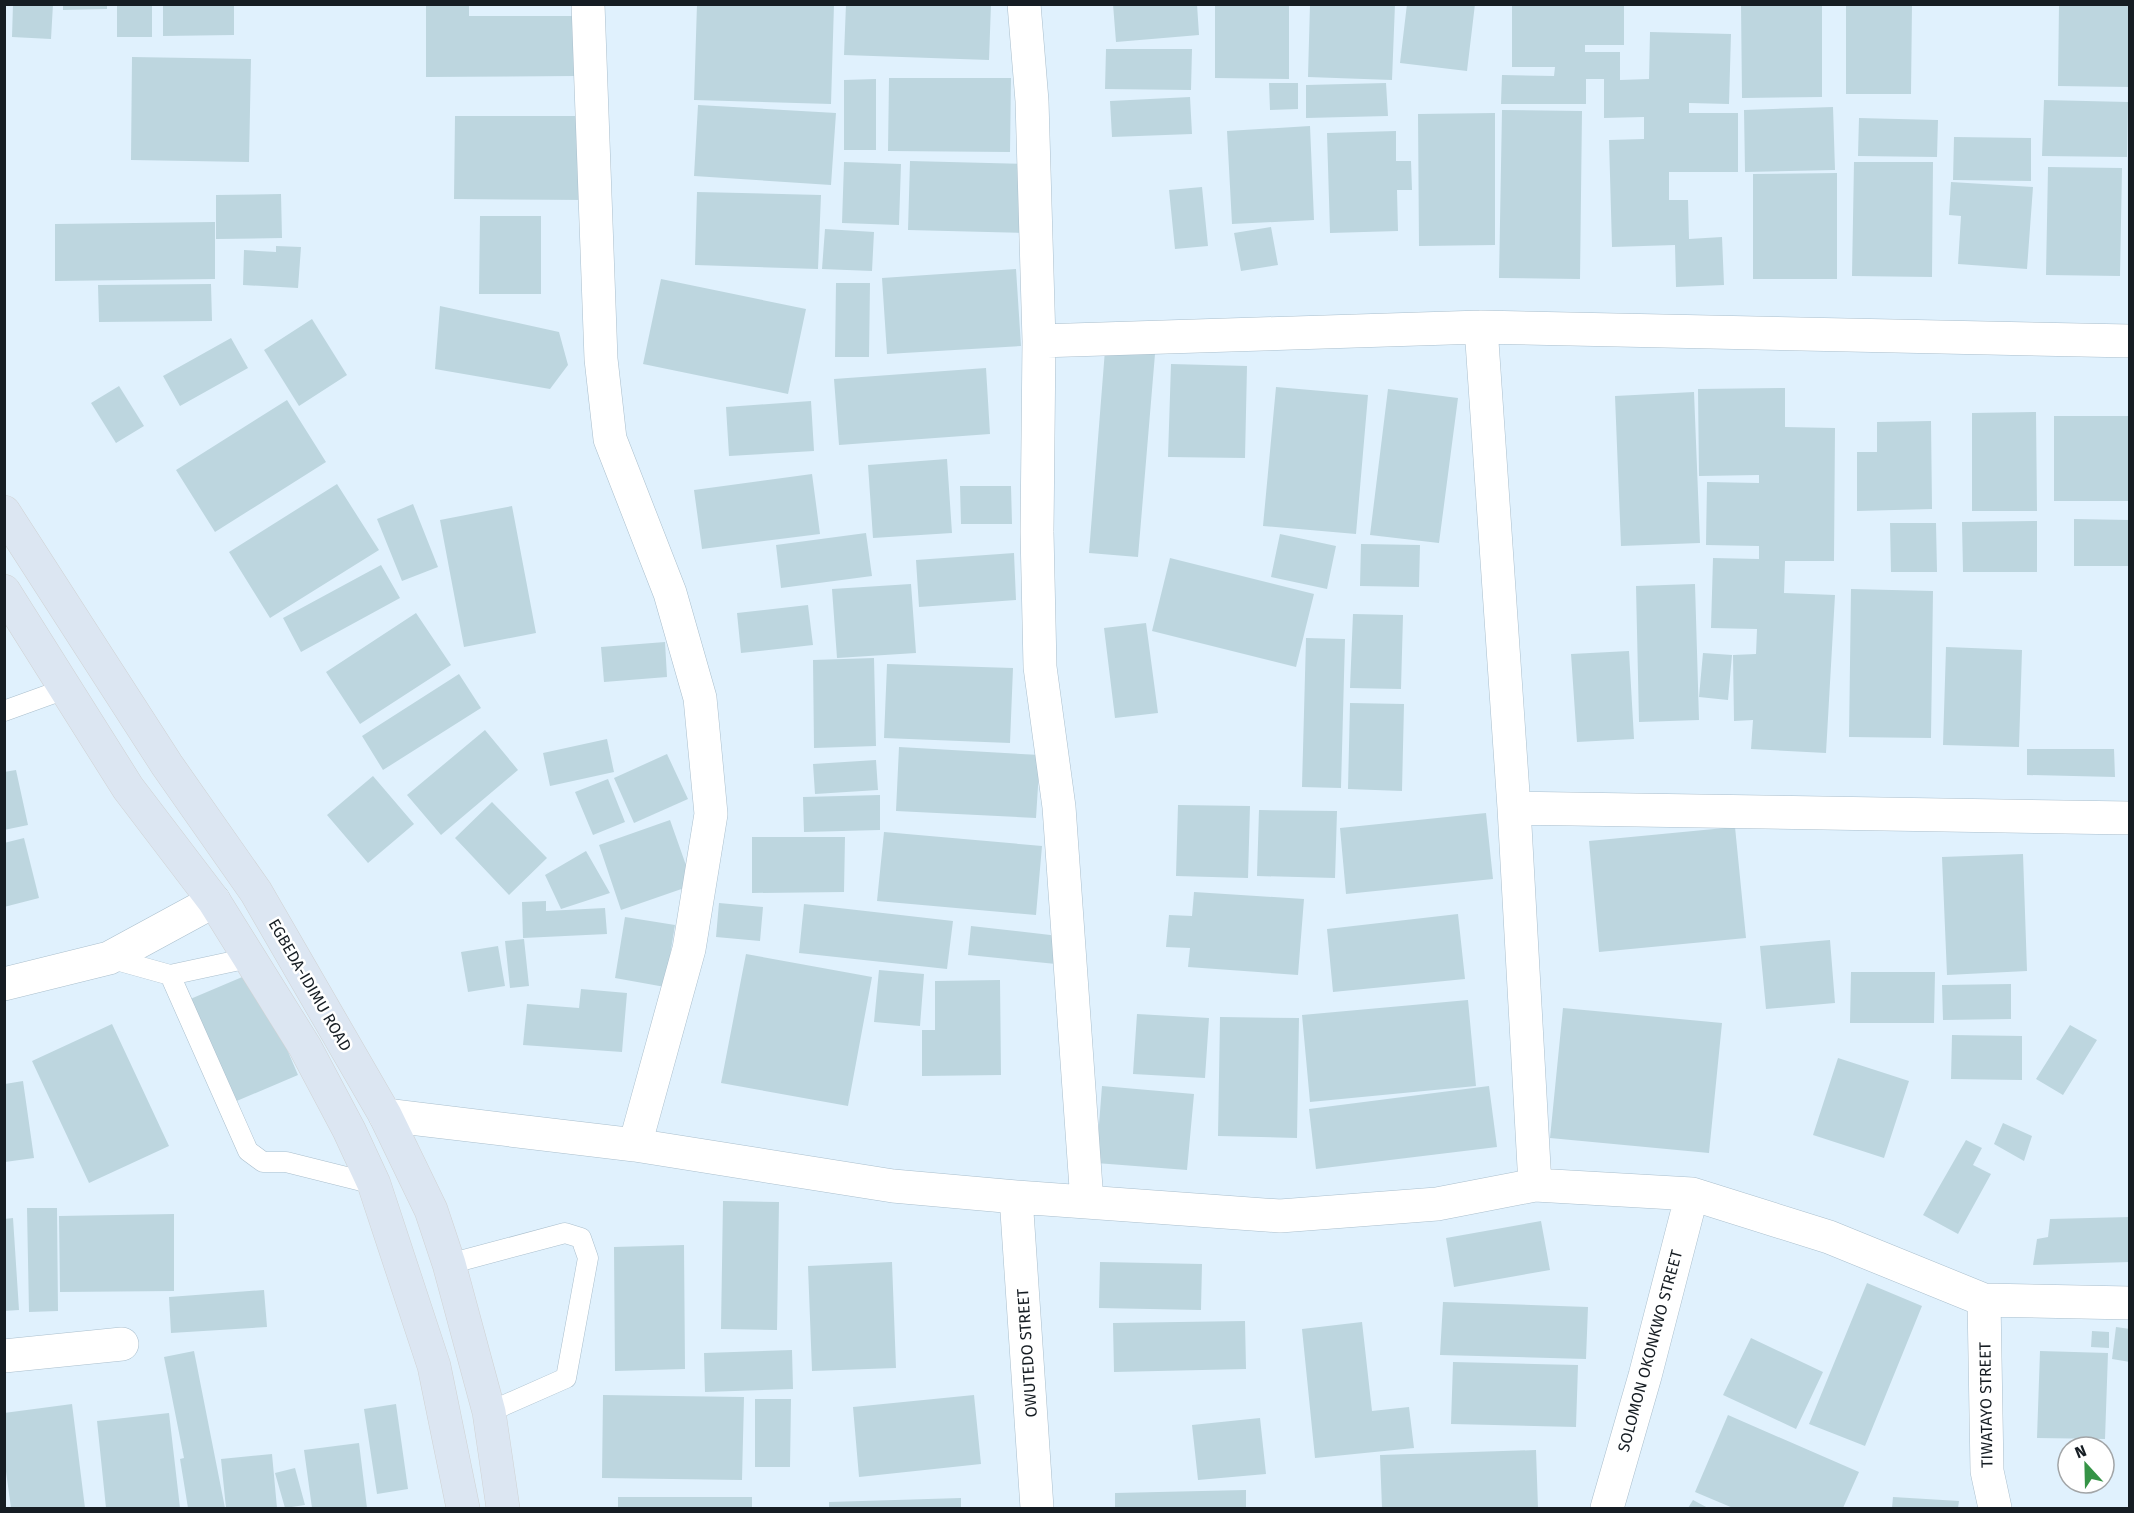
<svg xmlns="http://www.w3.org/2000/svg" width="2134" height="1513" font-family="'Fira Sans',sans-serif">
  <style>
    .building { fill: #bdd6df }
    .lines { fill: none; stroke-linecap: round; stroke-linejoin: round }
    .lane-casing { stroke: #aabfcd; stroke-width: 21 }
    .street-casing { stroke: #aabfcd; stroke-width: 34 }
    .primary-casing { stroke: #d0d2d3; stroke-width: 34 }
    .lane { stroke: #fff; stroke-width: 20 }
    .street { stroke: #fff; stroke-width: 33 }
    .primary { stroke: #dce6f2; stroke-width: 33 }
    .labels { text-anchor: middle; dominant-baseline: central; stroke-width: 5; stroke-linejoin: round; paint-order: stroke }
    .street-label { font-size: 16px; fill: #161d23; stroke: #fff }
  </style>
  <rect width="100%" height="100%" fill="#e0f1fd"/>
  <path class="building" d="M 13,4 L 53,4 L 51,39 L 12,37 Z
    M 63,4 L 107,4 L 107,9 L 63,10 Z
    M 117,4 L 152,4 L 152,37 L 117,37 Z
    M 163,4 L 234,4 L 234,35 L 163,36 Z
    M 426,4 L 469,4 L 469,16 L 576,16 L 576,76 L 426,77 Z
    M 697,4 L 834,4 L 831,104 L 694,100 Z
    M 846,4 L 991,4 L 989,60 L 844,55 Z
    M 1113,4 L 1197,4 L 1199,35 L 1116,42 Z
    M 1215,4 L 1289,4 L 1289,79 L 1215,78 Z
    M 1310,4 L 1395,4 L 1392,80 L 1308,77 Z
    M 1407,4 L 1475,4 L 1467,71 L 1400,63 Z
    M 1512,4 L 1624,4 L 1624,45 L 1585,45 L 1585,52 L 1620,52 L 1620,80 L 1649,79 L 1650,32 L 1731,34 L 1729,104 L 1689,103 L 1689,113 L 1738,113 L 1738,172 L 1669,172 L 1669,200 L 1688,200 L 1689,239 L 1722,237 L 1724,285 L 1676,287 L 1675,245 L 1612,247 L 1609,140 L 1644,139 L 1644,117 L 1604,118 L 1604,79 L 1586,79 L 1586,104 L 1501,104 L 1502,75 L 1554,76 L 1555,67 L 1512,67 Z
    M 1741,4 L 1822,4 L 1822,97 L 1742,98 Z
    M 1846,4 L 1912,4 L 1911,94 L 1846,94 Z
    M 2059,4 L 2130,4 L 2130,87 L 2058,86 Z
    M 1106,49 L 1192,49 L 1191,90 L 1105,89 Z
    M 132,57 L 251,59 L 249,162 L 131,160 Z
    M 889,78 L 1011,78 L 1010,152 L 888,151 Z
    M 876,79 L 876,150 L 844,150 L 844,80 Z
    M 1269,83 L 1298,83 L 1298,109 L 1270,110 Z
    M 1386,83 L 1388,116 L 1306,118 L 1306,85 Z
    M 1190,97 L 1192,134 L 1112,137 L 1110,101 Z
    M 2044,100 L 2128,102 L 2127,157 L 2042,156 Z
    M 698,105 L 836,113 L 831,185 L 694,176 Z
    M 1833,107 L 1835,170 L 1745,172 L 1744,110 Z
    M 1502,110 L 1582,111 L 1580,279 L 1499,278 Z
    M 1495,113 L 1495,245 L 1419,246 L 1418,114 Z
    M 455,116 L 590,116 L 589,200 L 454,199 Z
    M 1859,118 L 1938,120 L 1937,157 L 1858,156 Z
    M 1310,126 L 1314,220 L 1232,224 L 1227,131 Z
    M 1396,131 L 1396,161 L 1411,161 L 1412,190 L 1397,190 L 1398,231 L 1330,233 L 1327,133 Z
    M 1954,137 L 2031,138 L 2031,181 L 1953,180 Z
    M 910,161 L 1030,164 L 1027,233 L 908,230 Z
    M 844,162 L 901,164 L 899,225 L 842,223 Z
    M 1854,162 L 1933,162 L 1932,277 L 1852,276 Z
    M 2048,167 L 2122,168 L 2120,276 L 2046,275 Z
    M 1837,173 L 1837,279 L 1753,279 L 1753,174 Z
    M 1951,182 L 2033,187 L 2027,269 L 1958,264 L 1961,216 L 1949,215 Z
    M 1202,187 L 1208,246 L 1175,249 L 1169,190 Z
    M 697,192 L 821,195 L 818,269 L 695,265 Z
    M 281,194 L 282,238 L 216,239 L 216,195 Z
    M 480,216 L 541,216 L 541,294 L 479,294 Z
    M 215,222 L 215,279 L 55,281 L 55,224 Z
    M 1271,227 L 1278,265 L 1241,271 L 1234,233 Z
    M 825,229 L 874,232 L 872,271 L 822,269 Z
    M 276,246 L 301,247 L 298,288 L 243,285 L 244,250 L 276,252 Z
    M 1016,269 L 1021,346 L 887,354 L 882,278 Z
    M 661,279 L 806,309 L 788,394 L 643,364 Z
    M 836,283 L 870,283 L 869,357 L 835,357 Z
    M 211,284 L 212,321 L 99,322 L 98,285 Z
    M 440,306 L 559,332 L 568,365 L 550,389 L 435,369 Z
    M 312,319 L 347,375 L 299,406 L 264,350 Z
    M 231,338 L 248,368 L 180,406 L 163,376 Z
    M 1105,350 L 1155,354 L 1138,557 L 1089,553 Z
    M 1171,364 L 1247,366 L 1245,458 L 1168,457 Z
    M 986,368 L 990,434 L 839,445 L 834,379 Z
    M 119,386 L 144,426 L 116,443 L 91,403 Z
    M 1276,387 L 1368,395 L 1356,534 L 1263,526 Z
    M 1785,388 L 1785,427 L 1835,428 L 1834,561 L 1785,561 L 1784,593 L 1835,595 L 1826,753 L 1751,749 L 1753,720 L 1734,721 L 1733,655 L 1756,654 L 1757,629 L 1711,628 L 1713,558 L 1759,559 L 1759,546 L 1706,545 L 1707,482 L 1759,483 L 1759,475 L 1699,476 L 1698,389 Z
    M 1388,389 L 1458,398 L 1439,543 L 1370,535 Z
    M 1694,392 L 1700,543 L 1621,546 L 1615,396 Z
    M 287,400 L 326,462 L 215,532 L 176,470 Z
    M 811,401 L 814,451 L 729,456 L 726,407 Z
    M 2036,412 L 2037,511 L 1972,511 L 1972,413 Z
    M 2054,416 L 2130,416 L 2130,501 L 2054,501 Z
    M 1931,421 L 1932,509 L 1857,511 L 1857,452 L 1877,452 L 1877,422 Z
    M 947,459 L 952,533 L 873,538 L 868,465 Z
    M 812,474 L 820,534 L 702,549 L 694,490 Z
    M 337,484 L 379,550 L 270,618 L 229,552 Z
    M 960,486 L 1011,486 L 1012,524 L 961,524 Z
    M 413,504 L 438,567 L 402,581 L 377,519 Z
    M 512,506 L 536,633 L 464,647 L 440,520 Z
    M 2074,519 L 2130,520 L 2130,566 L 2074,566 Z
    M 2037,521 L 2037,572 L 1963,572 L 1962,522 Z
    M 1890,523 L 1936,523 L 1937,572 L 1891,572 Z
    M 866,533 L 872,576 L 781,588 L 776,545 Z
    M 1280,534 L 1336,546 L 1327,589 L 1271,577 Z
    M 1361,544 L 1420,545 L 1419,587 L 1360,586 Z
    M 1014,553 L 1016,600 L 919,607 L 916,560 Z
    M 1170,558 L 1314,594 L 1296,667 L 1152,631 Z
    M 381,565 L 400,598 L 301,652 L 283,618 Z
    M 911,584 L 916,653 L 837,658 L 832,589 Z
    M 1695,584 L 1699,720 L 1639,722 L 1636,586 Z
    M 1851,589 L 1933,591 L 1931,738 L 1849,737 Z
    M 808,605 L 813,645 L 741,653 L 737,613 Z
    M 416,613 L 451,665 L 360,724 L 326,672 Z
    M 1353,614 L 1403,615 L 1401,689 L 1350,688 Z
    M 1146,623 L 1158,713 L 1115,718 L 1104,628 Z
    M 1306,638 L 1345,639 L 1341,788 L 1302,787 Z
    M 665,642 L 667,677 L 604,682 L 601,647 Z
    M 1946,647 L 2022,650 L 2019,747 L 1943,745 Z
    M 1629,651 L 1634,739 L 1577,742 L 1571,654 Z
    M 1703,653 L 1732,655 L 1728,700 L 1699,697 Z
    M 874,658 L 876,746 L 814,748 L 813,660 Z
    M 887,664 L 1013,668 L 1010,743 L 884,738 Z
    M 459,674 L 481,708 L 383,770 L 362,736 Z
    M 1350,703 L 1404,704 L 1402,791 L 1348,789 Z
    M 485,730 L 518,770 L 441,835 L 407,795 Z
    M 607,739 L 614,772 L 550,786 L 543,753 Z
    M 899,747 L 1040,755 L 1036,818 L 896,811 Z
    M 2027,749 L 2114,749 L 2115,777 L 2027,775 Z
    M 667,754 L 688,799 L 634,823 L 614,778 Z
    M 876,760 L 878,790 L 815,794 L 813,764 Z
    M 16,770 L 28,825 L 4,830 L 4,772 Z
    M 373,776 L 414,824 L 368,863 L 327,815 Z
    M 608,779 L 625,822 L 593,835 L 575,792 Z
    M 880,795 L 880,830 L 804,832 L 803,797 Z
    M 492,802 L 547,858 L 509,895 L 455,838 Z
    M 1178,805 L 1250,806 L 1248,878 L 1176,876 Z
    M 1259,810 L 1337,811 L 1335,878 L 1257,876 Z
    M 1486,813 L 1493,879 L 1346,894 L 1340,828 Z
    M 670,820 L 693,885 L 621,910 L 599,845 Z
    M 1735,827 L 1746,938 L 1599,952 L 1589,841 Z
    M 884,832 L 1042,846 L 1036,915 L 877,901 Z
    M 752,837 L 845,837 L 844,892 L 752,893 Z
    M 24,838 L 39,898 L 4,907 L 4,843 Z
    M 586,851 L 610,893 L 561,909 L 545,875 Z
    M 2023,854 L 2027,971 L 1947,975 L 1942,857 Z
    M 1194,892 L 1304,899 L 1298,975 L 1188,967 L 1190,948 L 1166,947 L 1169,915 L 1192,916 Z
    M 546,901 L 546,911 L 605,908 L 607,934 L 523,938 L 522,902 Z
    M 719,903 L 763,907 L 760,941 L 716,937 Z
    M 804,904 L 953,921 L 947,969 L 799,953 Z
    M 1458,914 L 1465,979 L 1333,992 L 1327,929 Z
    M 625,917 L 675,925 L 665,987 L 615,978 Z
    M 971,926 L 1059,936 L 1056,964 L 968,955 Z
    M 524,939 L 529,986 L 510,988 L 505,941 Z
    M 1830,940 L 1835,1003 L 1766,1009 L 1760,946 Z
    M 498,946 L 505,986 L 468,992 L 461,952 Z
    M 746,954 L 872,977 L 848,1106 L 721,1083 Z
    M 879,970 L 924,974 L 920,1026 L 874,1022 Z
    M 254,972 L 298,1075 L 232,1103 L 188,1000 Z
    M 1851,972 L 1935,972 L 1934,1023 L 1850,1023 Z
    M 1000,980 L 1001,1075 L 922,1076 L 922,1030 L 935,1030 L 935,981 Z
    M 2011,984 L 2011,1019 L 1943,1020 L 1942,985 Z
    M 581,989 L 627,993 L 622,1052 L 523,1045 L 527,1004 L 579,1008 Z
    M 1468,1000 L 1476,1086 L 1310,1102 L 1302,1015 Z
    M 1563,1008 L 1722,1023 L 1709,1153 L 1550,1138 Z
    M 1137,1014 L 1209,1018 L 1205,1078 L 1133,1074 Z
    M 1220,1017 L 1299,1018 L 1297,1138 L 1218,1136 Z
    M 112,1024 L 169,1146 L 89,1183 L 32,1061 Z
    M 2070,1025 L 2097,1040 L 2063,1095 L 2036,1079 Z
    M 1952,1035 L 2022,1036 L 2022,1080 L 1951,1079 Z
    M 1838,1058 L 1909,1081 L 1884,1158 L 1813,1135 Z
    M 23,1081 L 34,1158 L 5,1162 L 5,1084 Z
    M 1102,1086 L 1194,1094 L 1187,1170 L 1096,1163 Z
    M 1489,1086 L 1497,1147 L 1316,1169 L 1309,1109 Z
    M 2003,1123 L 2032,1136 L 2024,1161 L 1994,1144 Z
    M 1966,1140 L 1982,1148 L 1973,1165 L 1991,1174 L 1958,1234 L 1923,1215 Z
    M 723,1201 L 779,1202 L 777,1330 L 721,1329 Z
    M 27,1208 L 57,1208 L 58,1311 L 29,1312 Z
    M 174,1214 L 174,1291 L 60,1292 L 59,1216 Z
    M 2130,1217 L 2130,1262 L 2033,1265 L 2037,1239 L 2048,1237 L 2050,1219 Z
    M 13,1218 L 19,1310 L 4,1311 L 4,1219 Z
    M 1541,1221 L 1550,1270 L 1454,1287 L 1446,1238 Z
    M 684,1245 L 685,1369 L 615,1371 L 614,1247 Z
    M 892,1262 L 896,1368 L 812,1371 L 808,1266 Z
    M 1100,1262 L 1202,1264 L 1201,1310 L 1099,1308 Z
    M 1867,1283 L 1922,1306 L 1865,1446 L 1809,1424 Z
    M 264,1290 L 267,1327 L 171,1333 L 169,1297 Z
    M 1443,1302 L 1588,1307 L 1586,1359 L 1440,1355 Z
    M 1245,1321 L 1246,1369 L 1114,1372 L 1113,1323 Z
    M 1362,1322 L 1372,1411 L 1409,1407 L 1414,1448 L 1315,1458 L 1302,1329 Z
    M 2116,1327 L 2130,1329 L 2130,1362 L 2112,1359 Z
    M 2092,1331 L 2109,1332 L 2109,1348 L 2091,1347 Z
    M 1751,1338 L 1823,1372 L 1796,1429 L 1723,1395 Z
    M 792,1350 L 793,1389 L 705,1392 L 704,1353 Z
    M 194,1351 L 225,1508 L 188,1508 L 180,1459 L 184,1458 L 164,1357 Z
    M 2040,1351 L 2108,1353 L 2105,1439 L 2037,1438 Z
    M 1453,1362 L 1578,1365 L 1576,1427 L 1451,1424 Z
    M 603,1395 L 744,1397 L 742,1480 L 602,1478 Z
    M 974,1395 L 981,1464 L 859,1477 L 853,1407 Z
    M 755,1399 L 791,1399 L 790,1467 L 755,1467 Z
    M 72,1404 L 85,1508 L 11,1508 L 4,1457 L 4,1413 Z
    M 396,1404 L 408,1489 L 377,1494 L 364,1409 Z
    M 169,1413 L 180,1508 L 106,1508 L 97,1421 Z
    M 1728,1415 L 1859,1472 L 1843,1508 L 1733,1508 L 1695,1492 Z
    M 1260,1418 L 1266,1474 L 1198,1480 L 1192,1425 Z
    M 359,1443 L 367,1508 L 312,1508 L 304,1450 Z
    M 1536,1450 L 1538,1508 L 1382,1508 L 1380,1455 Z
    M 272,1454 L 277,1508 L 226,1508 L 221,1459 Z
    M 295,1468 L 305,1505 L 285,1508 L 275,1473 Z
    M 1246,1490 L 1246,1508 L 1115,1508 L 1115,1493 Z
    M 618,1497 L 752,1497 L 752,1508 L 618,1508 Z
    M 1893,1497 L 1959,1501 L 1958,1508 L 1892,1508 Z
    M 961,1498 L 961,1508 L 829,1508 L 829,1502 Z
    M 1693,1500 L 1708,1508 L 1688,1508 Z"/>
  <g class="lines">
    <g class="lane-casing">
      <path id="lane" d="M 4,711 L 65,689
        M 109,958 L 170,975 L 248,1151 L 263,1162 L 286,1162 L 374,1184
        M 170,975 L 249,958
        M 449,1264 L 565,1233 L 581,1238 L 588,1258 L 566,1378 L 489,1412"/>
    </g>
    <g class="street-casing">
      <path id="street" d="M 588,4 L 601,359 L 610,439 L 670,593 L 700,698 L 711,814 L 689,949 L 635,1145
        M 1024,4 L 1032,101 L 1039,341 L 1037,532 L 1040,667 L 1059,807 L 1087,1202
        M 1481,327 L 1514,808 L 1535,1185
        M 1039,341 L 1481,327 L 2130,341
        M 1514,808 L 2130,818
        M 4,984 L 109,958 L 214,901
        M 385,1115 L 635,1145 L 893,1186 L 1016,1197 L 1280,1216 L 1437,1204 L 1535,1185 L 1692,1194 L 1829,1237 L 1984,1300 L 2130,1303
        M 1016,1197 L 1037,1508
        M 1984,1300 L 1987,1471 L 1995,1508
        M 4,1356 L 122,1344
        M 1607,1508 L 1645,1376 L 1692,1194"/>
    </g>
    <g class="primary-casing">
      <path id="primary" d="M 4,512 L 167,765 L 256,892 L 385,1115 L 431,1210 L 449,1264 L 489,1412 L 503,1508
        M 4,591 L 128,788 L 214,901 L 305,1047 L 349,1130 L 374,1184 L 434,1366 L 463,1508"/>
    </g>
    <use href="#lane" class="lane"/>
    <use href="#street" class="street"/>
    <use href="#primary" class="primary"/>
  </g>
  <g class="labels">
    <g class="street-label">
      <text transform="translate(310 985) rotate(60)">EGBEDA-IDIMU ROAD</text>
      <text transform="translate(1650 1351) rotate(-75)">SOLOMON OKONKWO STREET</text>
      <text transform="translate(1027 1353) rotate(-94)">OWUTEDO STREET</text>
      <text transform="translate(1986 1405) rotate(-91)">TIWATAYO STREET</text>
    </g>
  </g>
  <rect width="2134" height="1513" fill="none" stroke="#161d23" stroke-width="12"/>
  <g transform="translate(2086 1465) rotate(338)"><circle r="28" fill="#ffffff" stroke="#a2a5a7" stroke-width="1.5"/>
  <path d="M0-4.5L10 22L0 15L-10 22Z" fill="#359346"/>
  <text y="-9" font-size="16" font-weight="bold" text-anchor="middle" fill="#161d23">N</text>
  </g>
</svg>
